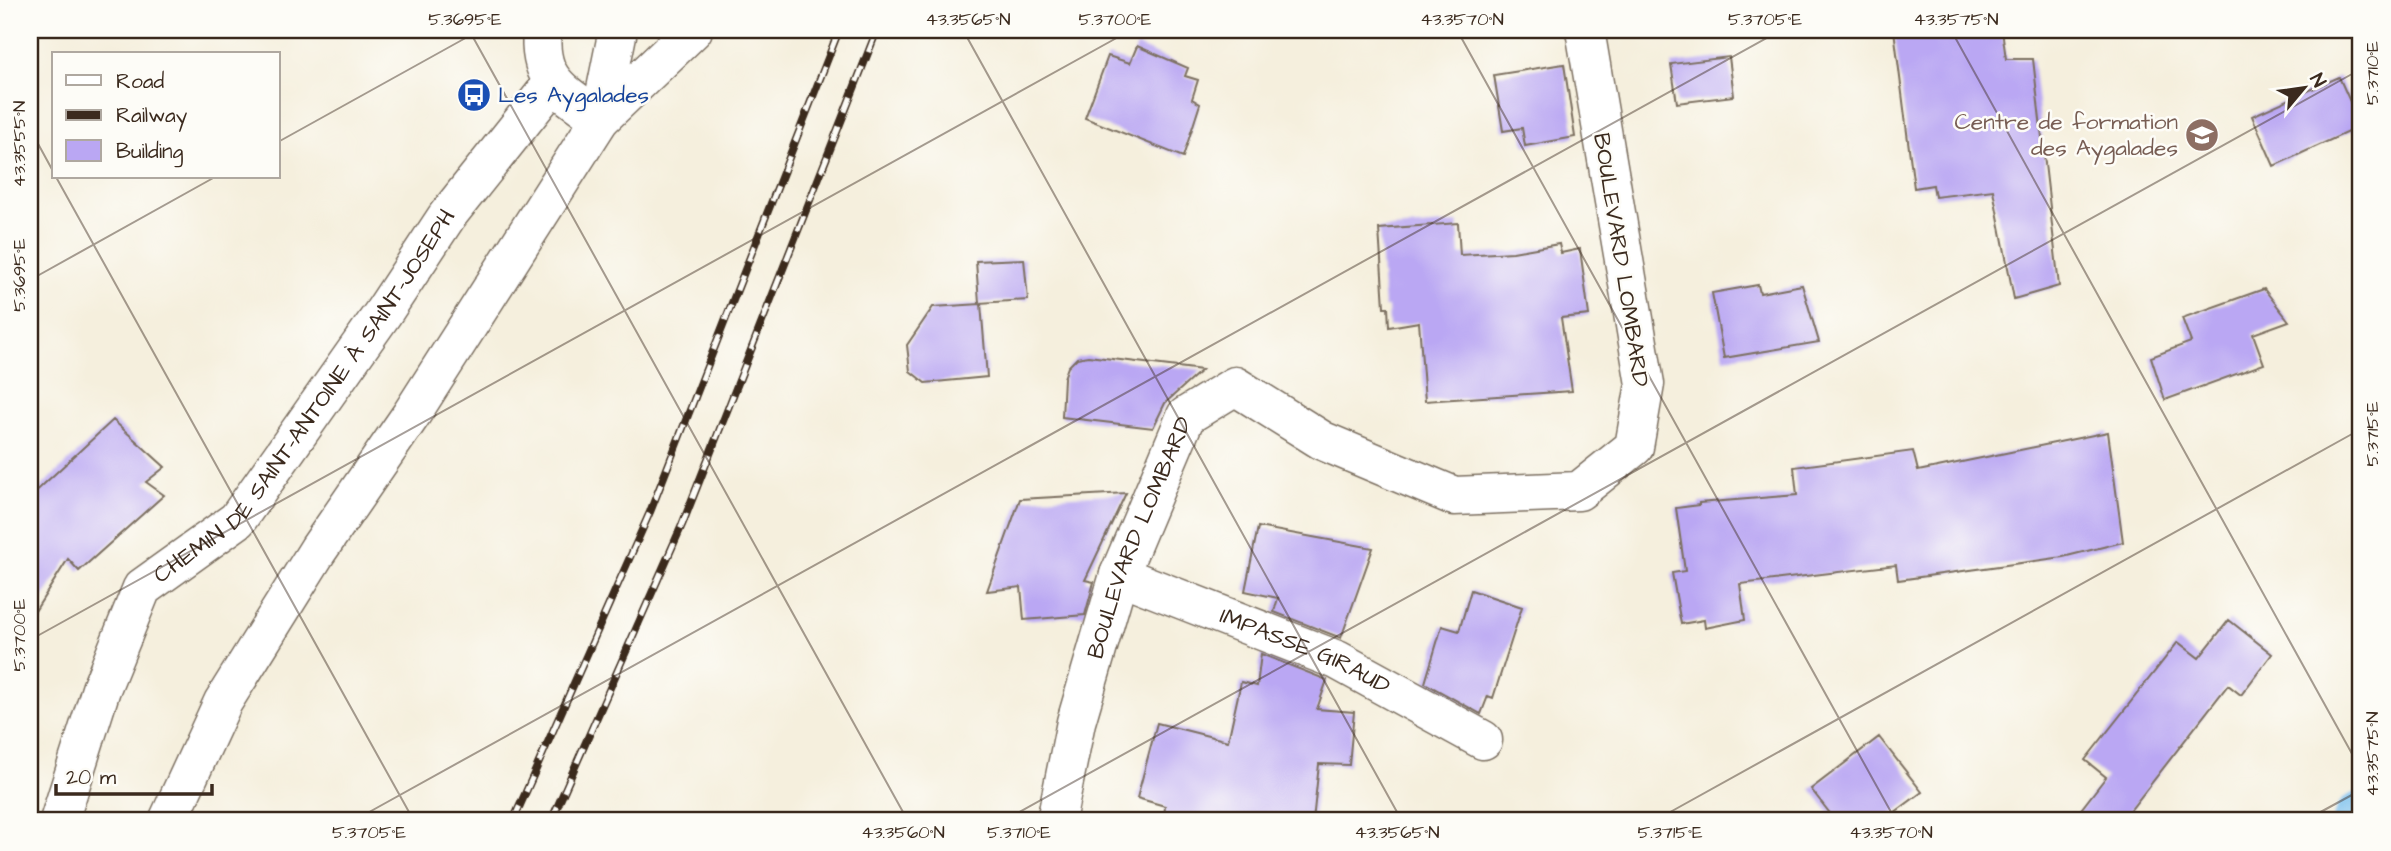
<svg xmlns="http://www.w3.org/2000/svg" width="2391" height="851" font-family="'Architects Daughter',sans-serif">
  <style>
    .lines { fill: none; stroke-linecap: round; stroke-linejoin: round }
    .canal { stroke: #76beee; stroke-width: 54 }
    .building { fill: #baa7f3 }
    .minor-casing { stroke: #7c6f61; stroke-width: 41 }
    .secondary-casing { stroke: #7c6f61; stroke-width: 41 }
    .minor { stroke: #fff; stroke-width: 38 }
    .secondary { stroke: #fff; stroke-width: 38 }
    .rail-casing { stroke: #3b2a1e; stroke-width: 8 }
    .rail { stroke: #fdfcf7; stroke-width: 5; stroke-dasharray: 16; stroke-linecap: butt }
    .ticks { fill: none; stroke: #3b2a1e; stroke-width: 2; stroke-opacity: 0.45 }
    .labels { text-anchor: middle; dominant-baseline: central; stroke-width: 5; stroke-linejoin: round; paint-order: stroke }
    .transit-label { font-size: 23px; fill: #164399; stroke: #fdfcf7; text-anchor: start }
    .education-label { font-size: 23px; fill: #785e54; stroke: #fdfcf7; text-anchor: end }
    .street-label { font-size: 23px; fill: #3b2a1e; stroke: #fdfcf7 }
    .neatline { fill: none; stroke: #3b2a1e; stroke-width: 2.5 }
    .ticks-label { font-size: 18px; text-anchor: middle; fill: #3b2a1e }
  </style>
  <rect width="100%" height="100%" fill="#fdfcf7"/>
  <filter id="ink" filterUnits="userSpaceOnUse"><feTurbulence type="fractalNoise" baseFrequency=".0143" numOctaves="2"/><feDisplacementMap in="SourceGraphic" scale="14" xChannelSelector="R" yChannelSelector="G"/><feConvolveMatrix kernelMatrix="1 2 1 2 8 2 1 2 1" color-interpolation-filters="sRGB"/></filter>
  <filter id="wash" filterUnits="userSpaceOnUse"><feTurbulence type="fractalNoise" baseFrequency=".00686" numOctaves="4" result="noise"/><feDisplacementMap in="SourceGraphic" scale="28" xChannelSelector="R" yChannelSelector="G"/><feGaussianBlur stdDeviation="1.57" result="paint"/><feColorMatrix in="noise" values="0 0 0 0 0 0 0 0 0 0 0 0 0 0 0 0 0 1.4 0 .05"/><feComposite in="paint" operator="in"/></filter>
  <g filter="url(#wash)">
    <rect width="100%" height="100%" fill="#f5efdd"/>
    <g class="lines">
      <path class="canal" d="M 2360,821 L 2361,819"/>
    </g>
    <g id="blocks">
      <path class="building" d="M 1894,30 L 2002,30 L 2006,59 L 2033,59 L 2059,286 L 2014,299 L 1993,190 L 1935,197 L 1933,185 L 1914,188 Z
        M 1137,46 L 1188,68 L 1185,76 L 1198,80 L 1192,99 L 1200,104 L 1183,157 L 1085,118 L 1108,56 L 1130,63 Z
        M 1729,57 L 1734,96 L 1677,103 L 1671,64 Z
        M 1564,64 L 1575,137 L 1525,146 L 1522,128 L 1503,131 L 1494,75 Z
        M 2339,77 L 2361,126 L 2274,166 L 2252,116 Z
        M 1458,223 L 1460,255 L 1513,252 L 1559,244 L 1561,253 L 1580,249 L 1589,315 L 1561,318 L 1572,391 L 1425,401 L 1419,322 L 1389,327 L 1388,307 L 1384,307 L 1379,229 Z
        M 1024,259 L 1028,300 L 979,303 L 976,261 Z
        M 1758,285 L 1760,293 L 1802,285 L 1819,342 L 1724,358 L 1712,293 Z
        M 2264,289 L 2289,321 L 2253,334 L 2264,364 L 2165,400 L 2151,357 L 2191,342 L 2182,318 Z
        M 981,304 L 987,377 L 925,383 L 910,371 L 907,345 L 933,307 Z
        M 1088,356 L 1202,370 L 1165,403 L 1153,428 L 1062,417 L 1064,378 L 1068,367 L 1077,358 Z
        M 113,420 L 165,467 L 146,482 L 164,495 L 79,571 L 68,559 L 30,619 L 30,497 Z
        M 2108,432 L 2123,542 L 2063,557 L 1898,580 L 1896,565 L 1740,584 L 1745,620 L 1705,628 L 1704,620 L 1681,624 L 1672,573 L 1685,571 L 1676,508 L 1699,505 L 1699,503 L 1797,495 L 1794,467 L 1913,451 L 1918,471 Z
        M 1126,493 L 1085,580 L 1094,582 L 1085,615 L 1024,620 L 1021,587 L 987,591 L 1020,499 Z
        M 1258,527 L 1373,548 L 1341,638 L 1274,612 L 1278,598 L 1245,591 Z
        M 1471,590 L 1522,607 L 1493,698 L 1488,696 L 1481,714 L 1425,683 L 1442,626 L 1459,631 Z
        M 2229,620 L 2272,654 L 2241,695 L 2228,685 L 2122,821 L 2072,821 L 2106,777 L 2085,760 L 2178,642 L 2199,658 Z
        M 1261,654 L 1327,680 L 1317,709 L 1354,712 L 1349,765 L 1319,764 L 1313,821 L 1164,821 L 1165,806 L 1137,798 L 1157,723 L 1228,741 L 1241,682 L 1257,686 Z
        M 1879,737 L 1922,792 L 1883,821 L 1836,821 L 1811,789 Z"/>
    </g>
  </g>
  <g filter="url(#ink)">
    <use href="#blocks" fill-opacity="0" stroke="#7c6f61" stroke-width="2"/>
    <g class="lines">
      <g class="minor-casing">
        <g id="minor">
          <path d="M 542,30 C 537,82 563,91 600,119"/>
          <path id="s1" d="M 1119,575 L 1337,660 L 1483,740"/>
          <path id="s2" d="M 59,821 L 101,689 L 142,588 L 237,520 L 383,313 L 447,216 L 553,83"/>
          <path id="s3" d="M 1056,821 L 1076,722 L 1119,575 L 1186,416 L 1235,386 L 1323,441 L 1454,496 L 1579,491 L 1634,447 L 1645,384 L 1585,30"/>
        </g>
      </g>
      <g class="secondary-casing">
        <path id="secondary" d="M 600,119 L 618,30
          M 168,821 L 223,702 L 318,550 L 411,415 L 600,119 L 693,30"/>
      </g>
      <use href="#minor" class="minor"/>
      <use href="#secondary" class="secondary"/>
      <g class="rail-casing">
        <path id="rail" d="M 513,821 L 650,512 L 839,30
          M 551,821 L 682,525 L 877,30"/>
      </g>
      <use href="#rail" class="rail"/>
    </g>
  </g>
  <path class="ticks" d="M 469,30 L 908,821M 963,30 L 1402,821M 1457,30 L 1896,821M 1951,30 L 2361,770M 30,129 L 54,173M 278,142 L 480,30M 56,177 L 414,821M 30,280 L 215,177M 30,640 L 1131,30M 353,821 L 1781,30M 1003,821 L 2361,69M 1654,821 L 2361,429M 2304,821 L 2361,790"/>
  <defs>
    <g id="bus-disc" transform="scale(1.75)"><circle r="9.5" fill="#1a4fb4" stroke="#fdfcf7"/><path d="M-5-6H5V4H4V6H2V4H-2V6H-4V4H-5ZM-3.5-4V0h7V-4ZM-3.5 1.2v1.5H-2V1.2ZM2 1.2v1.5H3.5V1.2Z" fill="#fff"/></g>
    <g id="school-disc" transform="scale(1.75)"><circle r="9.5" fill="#8d6e63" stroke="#fdfcf7"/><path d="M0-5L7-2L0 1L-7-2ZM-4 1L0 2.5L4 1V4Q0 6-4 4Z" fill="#fff"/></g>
  </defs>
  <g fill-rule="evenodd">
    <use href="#bus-disc" x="474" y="95"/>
    <use href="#school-disc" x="2202" y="135"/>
  </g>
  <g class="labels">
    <g class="transit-label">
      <text x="498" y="95">Les Aygalades</text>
    </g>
    <g class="education-label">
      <text x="2178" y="122">Centre de formation<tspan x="2178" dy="26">des Aygalades</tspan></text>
    </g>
    <g class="street-label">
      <text transform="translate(1621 260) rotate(81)">BOULEVARD LOMBARD</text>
      <text stroke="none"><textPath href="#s2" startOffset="502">CHEMIN DE SAINT-ANTOINE À SAINT-JOSEPH</textPath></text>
      <text stroke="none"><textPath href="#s3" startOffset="296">BOULEVARD LOMBARD</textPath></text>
      <text stroke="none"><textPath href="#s1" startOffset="201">IMPASSE GIRAUD</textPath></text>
    </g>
  </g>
  <rect width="2391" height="851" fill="none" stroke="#fdfcf7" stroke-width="77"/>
  <rect x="52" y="52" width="228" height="126" fill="#fdfcf7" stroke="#afa8a0" stroke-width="2"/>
  <rect x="66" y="75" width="35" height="10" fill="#ffffff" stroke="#afa8a0" stroke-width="2"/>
  <text x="116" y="88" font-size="21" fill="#3b2a1e">Road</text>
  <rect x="66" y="110" width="35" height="10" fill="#3b2a1e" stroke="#afa8a0" stroke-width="2"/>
  <text x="116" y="122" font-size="21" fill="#3b2a1e">Railway</text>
  <rect x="66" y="140" width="35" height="21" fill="#baa7f3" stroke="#afa8a0" stroke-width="2"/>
  <text x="116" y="158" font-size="21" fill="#3b2a1e">Building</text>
  <g transform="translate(2304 88) rotate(61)" stroke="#fdfcf7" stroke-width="5" paint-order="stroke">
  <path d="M0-5L12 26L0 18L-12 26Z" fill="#3b2a1e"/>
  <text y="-10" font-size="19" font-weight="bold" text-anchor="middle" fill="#3b2a1e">N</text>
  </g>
  <path d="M56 784v10h156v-10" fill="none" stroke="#3b2a1e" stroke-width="3.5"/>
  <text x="66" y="784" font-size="21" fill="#3b2a1e" stroke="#fdfcf7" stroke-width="5" paint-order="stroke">20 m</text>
  <rect x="38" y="38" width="2314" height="774" class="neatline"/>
  <g class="ticks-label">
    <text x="465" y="25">5.3695°E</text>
    <text x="968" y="25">43.3565°N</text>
    <text x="1115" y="25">5.3700°E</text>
    <text x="1462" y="25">43.3570°N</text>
    <text x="1765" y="25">5.3705°E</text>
    <text x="1956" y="25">43.3575°N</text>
    <text transform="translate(2372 73) rotate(-90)" y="6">5.3710°E</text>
    <text transform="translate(19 144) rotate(-90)" y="6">43.3555°N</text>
    <text transform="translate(19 275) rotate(-90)" y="6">5.3695°E</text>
    <text transform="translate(2372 434) rotate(-90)" y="6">5.3715°E</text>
    <text transform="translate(19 635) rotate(-90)" y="6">5.3700°E</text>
    <text transform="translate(2372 754) rotate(-90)" y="6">43.3575°N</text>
    <text x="369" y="838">5.3705°E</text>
    <text x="903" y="838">43.3560°N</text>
    <text x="1019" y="838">5.3710°E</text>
    <text x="1397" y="838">43.3565°N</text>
    <text x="1670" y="838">5.3715°E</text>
    <text x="1891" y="838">43.3570°N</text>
  </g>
</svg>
